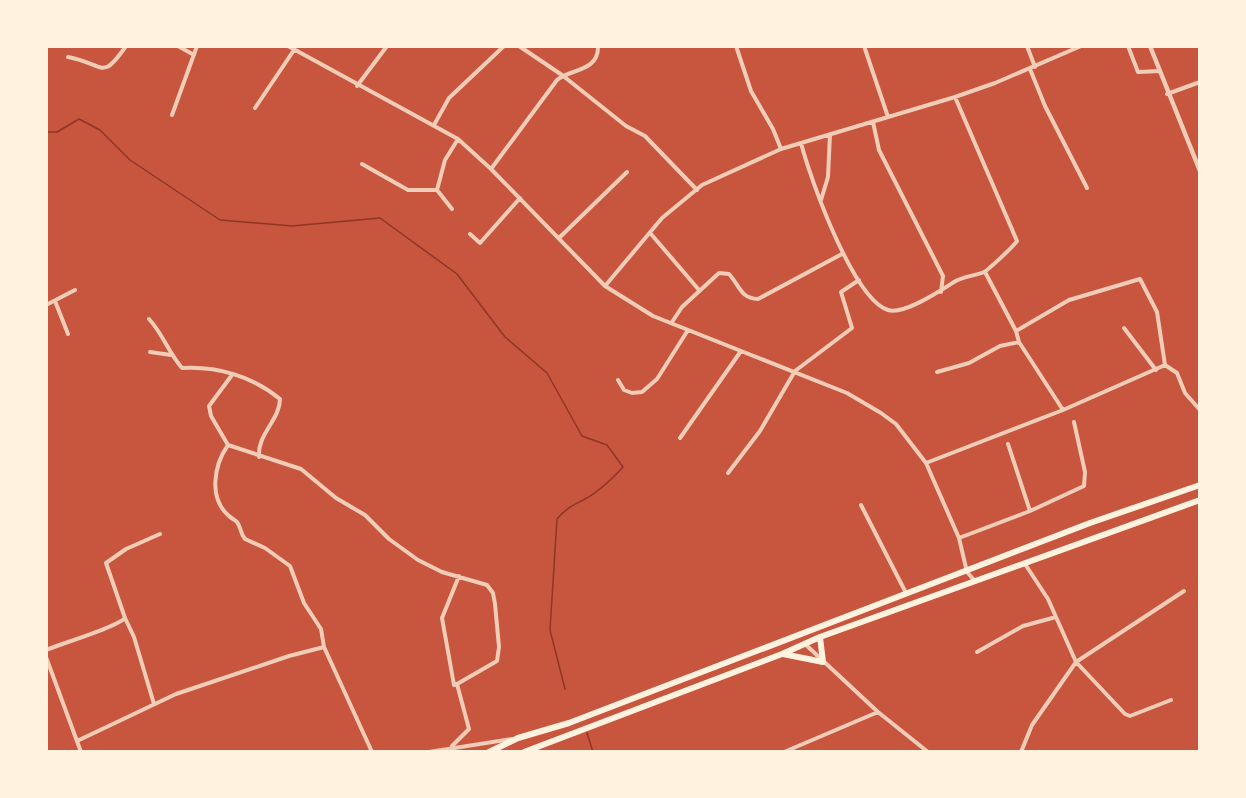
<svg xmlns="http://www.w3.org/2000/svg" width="1246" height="798" font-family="'IBM Plex Sans',sans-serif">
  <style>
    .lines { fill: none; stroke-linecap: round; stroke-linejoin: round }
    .stream { stroke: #8f3625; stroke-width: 1.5 }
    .minor { stroke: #f1ccb7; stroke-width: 4 }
    .tertiary { stroke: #f1ccb7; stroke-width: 4.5 }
    .trunk { stroke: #fff3e0; stroke-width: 6 }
  </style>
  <rect width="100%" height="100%" fill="#c8553d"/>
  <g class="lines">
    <path class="stream" d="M 46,132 L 57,132 L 79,119 L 100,130 L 130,160 L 220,220 L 292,226 L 380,218 L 457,274 L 505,337 L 547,373 L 582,436 L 607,445 L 623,467 C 611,480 600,491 585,499 C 572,506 566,508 557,519 L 550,630 L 565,689
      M 587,733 L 593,752"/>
    <path class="minor" d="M 178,46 L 194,55
      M 288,46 L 458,139 L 491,169 L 605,286 L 653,316 L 847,393 L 881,413 L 896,424 L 926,463 L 959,538 L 967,572 L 974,580
      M 519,46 L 562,75 L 626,126 L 645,136 L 697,190
      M 736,46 L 751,91 L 773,129 L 781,149
      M 864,46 L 888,117
      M 1027,46 L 1035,67
      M 1128,46 L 1138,72 L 1160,71
      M 68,57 C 105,64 101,82 126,46
      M 1030,69 L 1045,106 L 1087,188
      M 357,86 L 387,46
      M 1167,94 L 1200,82
      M 255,108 L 294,50
      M 172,115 L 197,46
      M 873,122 L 879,150 L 943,276 L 941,292
      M 434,125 L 449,98 L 504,46
      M 801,143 C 810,178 853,299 888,310 C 904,315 940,291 954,282 C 963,276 975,276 984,272 C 988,270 1014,246 1017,241 L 955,97
      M 362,164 L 408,190 L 437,190 L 452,209
      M 491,169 L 557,80 C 569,69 599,72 598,46
      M 437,190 L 445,160 L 458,139
      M 821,200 L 828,177 L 830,134
      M 470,234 L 480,243 L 520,198
      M 651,234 L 699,290
      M 559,238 L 627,172
      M 985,272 L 1016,331 L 1019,342 L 1063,410 L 1165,365 L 1177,373 L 1185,393 L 1200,410
      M 605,286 L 662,218 L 702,185 L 781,149 L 955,97 L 995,83 L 1081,46
      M 55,301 L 68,334
      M 46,305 L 75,290
      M 149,319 C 163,334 168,352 182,368 C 217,366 252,376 280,399 C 280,420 257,434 259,457
      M 672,322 L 682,307 L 719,273 L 729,274 C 740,286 740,298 758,299 L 842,254
      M 1124,328 L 1156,370
      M 1016,331 L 1069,300 L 1140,279 L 1157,312 L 1165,365
      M 150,352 L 171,355
      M 937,372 L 969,363 L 1000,346 L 1019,342
      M 232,375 L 209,406 L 211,416 L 228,445 L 301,469 L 336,498 L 365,515 L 389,539 L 418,560 L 442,572 L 487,585 L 493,593 L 495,604 L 499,647 L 497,661 L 457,684
      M 618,380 L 624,390 L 632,393 L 642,392 L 657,379 L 688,330
      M 680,438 L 741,351
      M 1008,444 L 1030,511
      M 228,445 C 214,465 208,498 229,516 C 232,519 234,519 237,522 C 241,527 240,533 245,539 L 265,548 L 290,566 L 304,603 L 321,629 L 324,647
      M 926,463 L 1063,410
      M 728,473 L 760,431 L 795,371 L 852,328 L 841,292 L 859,280
      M 861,505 L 906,593
      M 959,538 L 1030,511 L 1084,486 L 1085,472 L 1074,422
      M 1025,564 L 1048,599 L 1076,662 L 1125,714 L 1130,716 L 1171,700
      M 125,618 L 134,637 L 154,704
      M 805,644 L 878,712 L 928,752
      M 46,650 C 63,643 117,627 125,618 L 106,563 L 126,549 L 160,534
      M 977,652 L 1023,626 L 1056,617
      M 46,657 L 81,752
      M 77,741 L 176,694 L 289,656 L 324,647 L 372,752
      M 452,746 L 469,729 L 457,684 L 454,685 L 442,618 L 459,576
      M 429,752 L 512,739
      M 784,752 L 878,712
      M 1021,752 L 1032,725 L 1076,662 L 1184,591"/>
    <path class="tertiary" d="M 1150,46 L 1200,171"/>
    <path class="trunk" d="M 783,654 L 823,662 L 820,637
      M 489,752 L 518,738 L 569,723 L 1090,523 L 1200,485
      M 524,752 L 782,654 L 820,637 L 1200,500"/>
  </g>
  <rect width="1246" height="798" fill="none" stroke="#fff3e0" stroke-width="96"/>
</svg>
